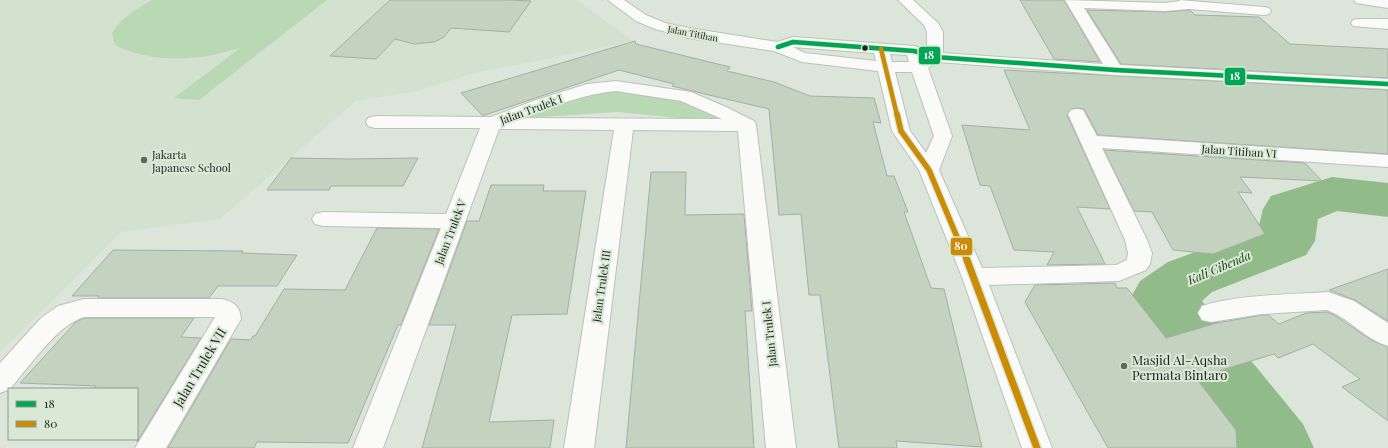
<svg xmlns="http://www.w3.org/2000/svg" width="1388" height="448" font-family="'Playfair Display',serif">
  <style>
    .built { fill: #d2e2cf }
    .green { fill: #b9d8b4 }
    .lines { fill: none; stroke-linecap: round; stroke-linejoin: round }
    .river { fill: #91bc89; fill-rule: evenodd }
    .building { fill: #c3d3c0; stroke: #a7ada5 }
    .minor-casing { stroke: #bbc2b9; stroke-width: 2 }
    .minor { fill: #fafbf9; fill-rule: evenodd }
    .bus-1-casing { stroke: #d9e9d6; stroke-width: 6 }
    .bus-2-far2-casing { stroke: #d9e9d6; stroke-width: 6 }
    .bus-2-far1-casing { stroke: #d9e9d6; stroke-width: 8 }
    .bus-2-casing { stroke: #d9e9d6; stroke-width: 10 }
    .bus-1 { stroke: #00a651; stroke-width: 4.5 }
    .bus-2-far2 { stroke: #cb8b05; stroke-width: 4.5 }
    .bus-2-far1 { stroke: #cb8b05; stroke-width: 5.5 }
    .bus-2 { stroke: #cb8b05; stroke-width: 7 }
    .bus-dot { fill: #1c211b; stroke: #d9e9d6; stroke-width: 1.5 }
    .poi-dot { fill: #5f665e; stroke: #d9e9d6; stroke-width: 1.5 }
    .labels { text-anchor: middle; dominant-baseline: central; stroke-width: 4; stroke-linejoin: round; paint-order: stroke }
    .far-street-label { font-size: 9px; fill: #1c211b; stroke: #d9e9d6 }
    .street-label { font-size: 11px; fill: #1c211b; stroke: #d9e9d6 }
    .poi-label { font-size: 11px; fill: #1c211b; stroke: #d9e9d6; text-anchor: start }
    .water-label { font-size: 12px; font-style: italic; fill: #143c0d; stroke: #d9e9d6 }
    .near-poi-label { font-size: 13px; fill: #1c211b; stroke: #d9e9d6; text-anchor: start }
    .near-street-label { font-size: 13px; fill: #1c211b; stroke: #d9e9d6 }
    .line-badge { stroke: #d9e9d6; stroke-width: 1.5 }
    .badge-label { font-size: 11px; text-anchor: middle; font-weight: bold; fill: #fff }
  </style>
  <rect width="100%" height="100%" fill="#dce5da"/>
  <path class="built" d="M 0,0 L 577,0 L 633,41 L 548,59 L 474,73 L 418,91 L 356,101 L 220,219 L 121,232 L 25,328 L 0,352 Z"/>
  <path class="green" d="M 152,0 L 327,0 L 199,100 L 174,98 L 240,48 C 231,50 222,53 213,55 C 180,61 144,60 115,45 L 112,33 C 123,16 135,10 152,0 Z
    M 598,88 L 688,99 L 747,125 L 618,112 L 497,120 Z"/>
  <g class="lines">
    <path class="river" d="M 1332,177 L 1388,183 L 1388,217 L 1337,211 L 1318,219 L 1315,241 L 1306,255 L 1212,292 L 1202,301 L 1303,424 L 1314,448 L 1231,448 L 1131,297 L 1140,281 L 1168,262 L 1258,229 L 1263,209 L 1271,196 Z"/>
  </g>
  <path class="building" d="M 390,0 L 508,0 L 531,1 L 509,32 L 451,28 L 444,37 L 434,42 L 414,44 L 395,39 L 376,59 L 330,56 Z
    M 1020,0 L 1064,0 L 1100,62 L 1054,59 Z
    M 1087,10 L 1165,12 L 1189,10 L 1191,11 L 1195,15 L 1259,17 L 1290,44 L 1388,49 L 1388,78 L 1121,64 Z
    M 635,41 L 636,44 L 730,67 L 727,71 L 774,82 L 810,96 L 874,98 L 881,123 L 873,122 L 887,176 L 894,176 L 908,212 L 904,212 L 931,288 L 944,289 L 982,447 L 896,441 L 897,448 L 839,448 L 820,295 L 809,295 L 801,214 L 779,215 L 769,109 L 709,95 L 672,86 L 674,84 L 619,70 L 485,115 L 482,115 L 461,93 Z
    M 1004,70 L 1388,90 L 1388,154 L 1098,135 L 1084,109 L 1077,108 L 1071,109 L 1067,115 L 1110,209 L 1077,207 L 1105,264 L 1047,265 L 1054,252 L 1014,250 L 990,186 L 980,185 L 962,125 L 1030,130 Z
    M 1104,150 L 1305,163 L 1322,181 L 1240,177 L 1252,193 L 1238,192 L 1265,234 L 1213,254 L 1173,250 L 1152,212 L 1134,211 Z
    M 291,158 L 350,159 L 418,158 L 403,186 L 331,186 L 329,190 L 267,190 Z
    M 651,172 L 686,172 L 685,215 L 744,214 L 752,311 L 745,311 L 754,448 L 626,448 Z
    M 491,185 L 544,185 L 543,191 L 586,191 L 567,314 L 512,315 L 489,422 L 554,420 L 550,448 L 422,448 L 456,325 L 429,325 L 467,221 L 479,221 Z
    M 377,228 L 439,229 L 401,325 L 398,325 L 348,443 L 257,442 L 254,448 L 168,448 L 231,339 L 251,340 L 253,336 L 255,336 L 284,289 L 345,290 Z
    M 113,250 L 243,251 L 241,253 L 297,255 L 277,286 L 218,286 L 209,298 L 98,298 L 99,296 L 72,296 Z
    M 1388,269 L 1388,321 L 1355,300 L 1329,290 Z
    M 1115,283 L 1117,288 L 1127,288 L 1166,338 L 1217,323 L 1262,315 L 1268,315 L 1279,324 L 1306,313 L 1327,312 L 1334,315 L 1371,340 L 1388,347 L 1388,421 L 1342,387 L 1360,379 L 1313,344 L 1278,358 L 1274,354 L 1196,378 L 1236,430 L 1237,448 L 1108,448 L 1025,302 L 1035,285 Z
    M 84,318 L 194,318 L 181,337 L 201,338 L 137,442 L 137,389 L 94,389 L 96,386 L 20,383 L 75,323 Z"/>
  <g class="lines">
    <g class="minor-casing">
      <path id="minor" d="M 608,0 L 624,0 L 646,15 L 665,23 L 689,28 L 777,42 L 793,37 L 914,46 L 927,50 L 927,32 L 924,25 L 898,0 L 913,0 L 938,23 L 943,32 L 943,53 L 1103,64 L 1065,0 L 1165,3 L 1180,1 L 1179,0 L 1264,7 L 1269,8 L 1271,11 L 1269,14 L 1264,15 L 1189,9 L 1165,11 L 1084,8 L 1120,65 L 1388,79 L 1388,89 L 1115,75 L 938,62 L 928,68 L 952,136 L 939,170 L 982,268 L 1116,265 L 1127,260 L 1128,253 L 1125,240 L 1068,114 L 1071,110 L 1077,109 L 1083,110 L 1097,136 L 1388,155 L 1388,167 L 1102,148 L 1147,240 L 1152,253 L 1150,264 L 1146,270 L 1119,281 L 989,285 L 1052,448 L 1022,448 L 962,277 L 919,170 L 892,131 L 878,71 L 802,62 L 774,51 L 689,38 L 655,29 L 636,21 ZM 793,47 L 874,53 L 876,61 L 805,53 ZM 890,54 L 907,55 L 909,62 L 892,62 ZM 895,72 L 912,72 L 934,136 L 926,153 L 910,131 Z
        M 1354,0 L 1388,0 L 1388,8 L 1356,3 Z
        M 1358,19 L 1388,19 L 1388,29 L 1353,26 L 1351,23 L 1353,20 Z
        M 616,81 L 691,92 L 726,107 L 754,121 L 756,125 L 796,448 L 766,448 L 738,131 L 633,130 L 594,448 L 564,448 L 614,130 L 499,129 L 383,448 L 353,448 L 441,228 L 323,226 L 315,224 L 312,219 L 315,214 L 323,212 L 446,214 L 480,128 L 375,128 L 368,126 L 366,122 L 368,118 L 375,116 L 491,117 L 536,100 L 587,84 ZM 616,91 L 681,101 L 722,119 L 523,118 C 553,106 584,94 616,91 Z
        M 1328,292 L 1354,301 L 1388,323 L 1388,346 C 1365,339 1349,318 1327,310 L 1262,314 L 1211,322 L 1202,320 L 1198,313 L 1202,306 C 1242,294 1286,295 1328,292 Z
        M 84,299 L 222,299 C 234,302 240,306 241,319 L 166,448 L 135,448 L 215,317 L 84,317 C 57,325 29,367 10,389 L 0,393 L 0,363 L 41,318 L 58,306 Z"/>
    </g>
    <use href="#minor" class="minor"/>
    <g class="bus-1-casing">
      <path id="bus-1" d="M 778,47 L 793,42 L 914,51 L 935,57 L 1115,70 L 1388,84"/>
    </g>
    <g class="bus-2-far2-casing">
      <path id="bus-2-far2" d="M 881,49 L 897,115"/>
    </g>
    <g class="bus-2-far1-casing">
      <path id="bus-2-far1" d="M 897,114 L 901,131 L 929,170 L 967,261"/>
    </g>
    <g class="bus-2-casing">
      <path id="bus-2" d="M 967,260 L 1037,448"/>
    </g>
    <use href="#bus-1" class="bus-1"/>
    <use href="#bus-2-far2" class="bus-2-far2"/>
    <use href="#bus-2-far1" class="bus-2-far1"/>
    <use href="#bus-2" class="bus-2"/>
  </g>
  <circle class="bus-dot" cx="865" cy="48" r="3.5"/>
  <g class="poi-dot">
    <circle cx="144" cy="160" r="4"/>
    <circle cx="1124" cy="366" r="4"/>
  </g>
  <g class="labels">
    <g class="far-street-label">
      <text transform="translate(693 33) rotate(11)">Jalan Titihan</text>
    </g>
    <g class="street-label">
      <text transform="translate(531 109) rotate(-20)">Jalan Trulek I</text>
      <text transform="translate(1239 151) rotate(4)">Jalan Titihan VI</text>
      <text transform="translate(450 232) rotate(-69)">Jalan Trulek V</text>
      <text transform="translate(601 286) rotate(-82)">Jalan Trulek III</text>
      <text transform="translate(769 334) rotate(-96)">Jalan Trulek I</text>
    </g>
    <g class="poi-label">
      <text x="152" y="154">Jakarta<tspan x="152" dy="13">Japanese School</tspan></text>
    </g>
    <g class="water-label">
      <text transform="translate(1219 267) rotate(-23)">Kali Cibenda</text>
    </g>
    <g class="near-poi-label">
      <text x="1132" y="359">Masjid Al-Aqsha<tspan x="1132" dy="15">Permata Bintaro</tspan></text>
    </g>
    <g class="near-street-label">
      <text transform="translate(199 367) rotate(-59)">Jalan Trulek VII</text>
    </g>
  </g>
  <g class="line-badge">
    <rect x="918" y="46" width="23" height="19" rx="4" fill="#00a651"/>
    <rect x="1224" y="67" width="22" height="19" rx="4" fill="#00a651"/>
    <rect x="950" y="237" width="23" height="19" rx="4" fill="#cb8b05"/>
  </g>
  <g class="badge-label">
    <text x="929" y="59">18</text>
    <text x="1235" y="80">18</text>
    <text x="961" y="250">80</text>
  </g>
  <rect x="8" y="388" width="130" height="52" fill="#d9e9d6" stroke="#8d998b"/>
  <rect x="16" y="401" width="20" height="6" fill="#00a651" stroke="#8d998b"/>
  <text x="44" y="408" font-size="12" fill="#1c211b">18</text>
  <rect x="16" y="421" width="20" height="6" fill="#cb8b05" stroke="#8d998b"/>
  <text x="44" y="428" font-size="12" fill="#1c211b">80</text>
</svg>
